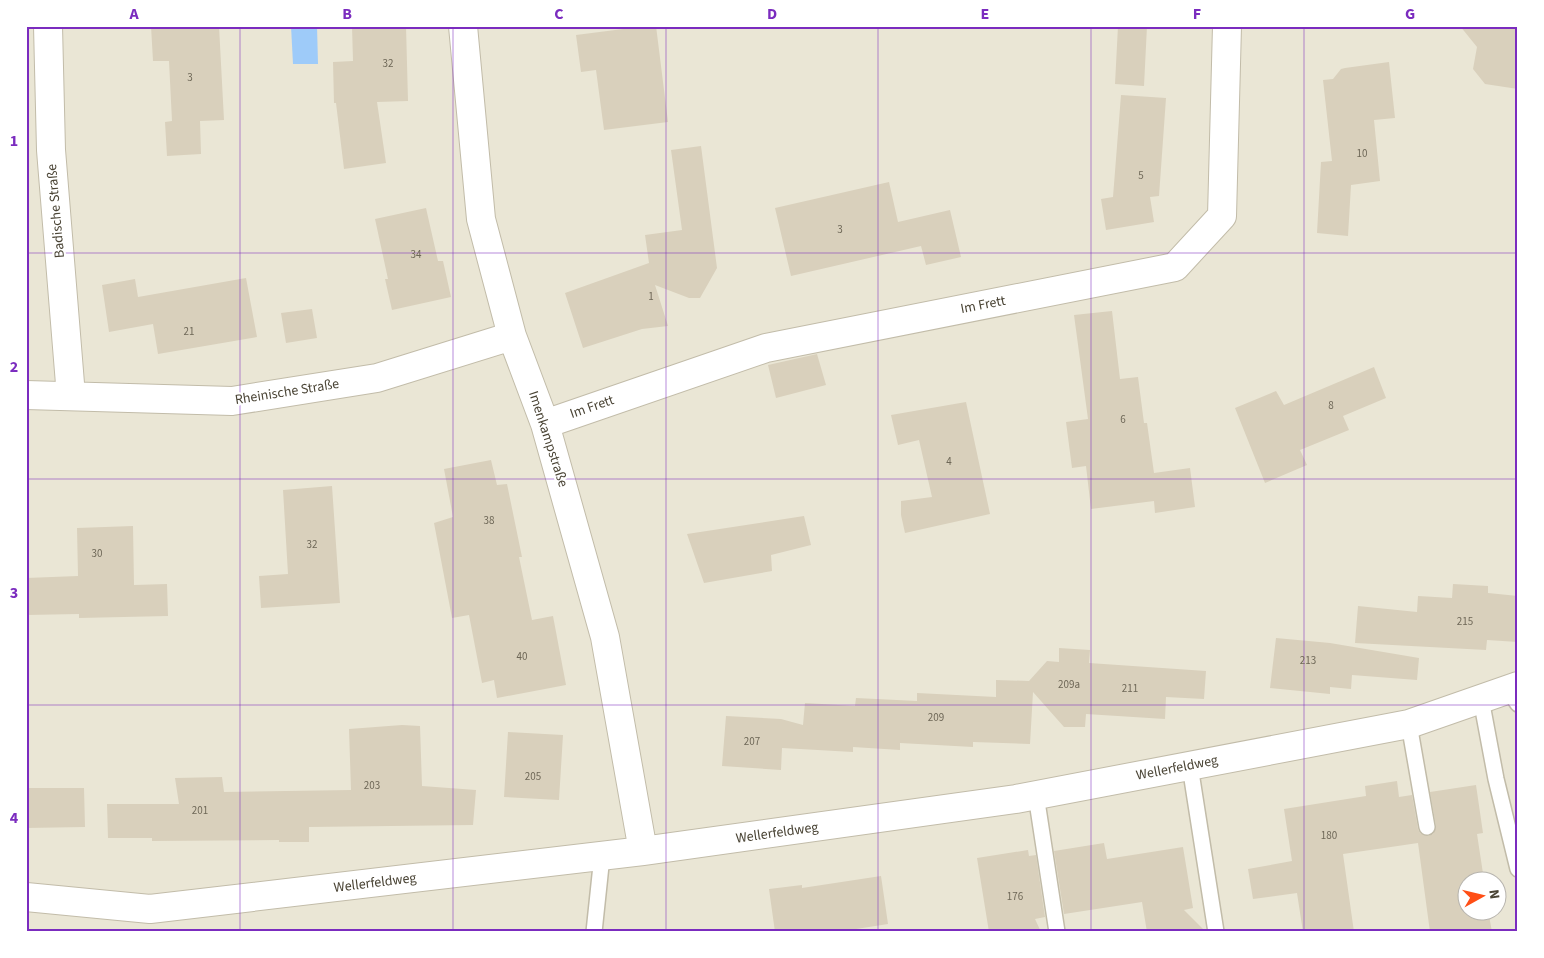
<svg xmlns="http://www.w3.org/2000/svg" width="1544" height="958" font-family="'Source Sans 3',sans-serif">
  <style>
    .residential { fill: #eae6d5; fill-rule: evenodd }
    .water { fill: #9ecbf9 }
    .building { fill: #d9d0bc }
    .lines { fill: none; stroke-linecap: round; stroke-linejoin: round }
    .service-casing { stroke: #c2bca9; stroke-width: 18 }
    .minor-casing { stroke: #c2bca9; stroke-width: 30 }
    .service { stroke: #fff; stroke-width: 15 }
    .minor { stroke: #fff; stroke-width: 28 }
    .grid { fill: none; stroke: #7b2cbf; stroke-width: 1; stroke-opacity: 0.55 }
    .labels { text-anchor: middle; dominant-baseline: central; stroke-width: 4.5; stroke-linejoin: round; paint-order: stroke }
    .number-label { font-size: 11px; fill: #6e6757 }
    .street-label { font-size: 14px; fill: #4a4435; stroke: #fff }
    .neatline { fill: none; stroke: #7b2cbf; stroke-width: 2 }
    .grid-label { font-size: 16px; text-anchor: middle; font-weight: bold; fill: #7b2cbf }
  </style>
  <rect width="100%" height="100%" fill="#f6f3e8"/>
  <path class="residential" d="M 26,26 L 1518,26 L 1518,932 L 26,932 ZM 1466,880 L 1496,880 L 1496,910 L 1466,910 Z"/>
  <path class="water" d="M 291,26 L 317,26 L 318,64 L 293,64 Z"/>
  <path class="building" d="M 151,26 L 219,26 L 224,120 L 200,121 L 201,154 L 167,156 L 165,122 L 172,121 L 169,61 L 153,61 Z
    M 352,26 L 406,26 L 408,101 L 377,102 L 386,163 L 344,169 L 336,103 L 334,103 L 333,62 L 353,61 Z
    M 623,26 L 656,26 L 668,122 L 604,130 L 596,70 L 581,72 L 576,35 L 623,29 Z
    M 1118,26 L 1147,26 L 1144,86 L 1115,84 Z
    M 1460,26 L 1518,26 L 1518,89 L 1485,84 L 1473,69 L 1477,47 Z
    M 1389,62 L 1395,118 L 1374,120 L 1380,181 L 1351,185 L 1348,236 L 1317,233 L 1321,162 L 1332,161 L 1323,80 L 1333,79 L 1341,69 L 1345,68 Z
    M 1121,95 L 1166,98 L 1159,196 L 1150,197 L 1154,222 L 1106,230 L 1101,199 L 1113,197 Z
    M 701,146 L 717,268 L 700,298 L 689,298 L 655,285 L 668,326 L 642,329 L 583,348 L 565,293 L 649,263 L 645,235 L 682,230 L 671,150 Z
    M 889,182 L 898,222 L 950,210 L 961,257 L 926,265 L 921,246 L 791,276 L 775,208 Z
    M 426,208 L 438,261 L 443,261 L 451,297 L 392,310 L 385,279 L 388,279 L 375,219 Z
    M 246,278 L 257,337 L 158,354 L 153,324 L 109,332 L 102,285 L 135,279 L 138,297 Z
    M 312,309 L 317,338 L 286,343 L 281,313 Z
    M 1112,311 L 1120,379 L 1138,377 L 1144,423 L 1147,423 L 1154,473 L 1190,468 L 1195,507 L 1155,513 L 1154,501 L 1091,509 L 1086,466 L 1072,468 L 1066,422 L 1088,419 L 1074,315 Z
    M 817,354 L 826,385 L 776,398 L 768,365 Z
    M 1374,367 L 1386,398 L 1343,416 L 1349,430 L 1300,450 L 1307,465 L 1265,483 L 1235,408 L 1276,391 L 1284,405 Z
    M 966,402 L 990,514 L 905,533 L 901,515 L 901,501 L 932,497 L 919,440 L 898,445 L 891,415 Z
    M 491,460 L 497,485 L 507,484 L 522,557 L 519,557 L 532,620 L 553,616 L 566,685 L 497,698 L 494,680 L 482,683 L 469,615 L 452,618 L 434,523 L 453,517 L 444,469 Z
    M 332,486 L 340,603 L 261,608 L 259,576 L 288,574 L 283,490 Z
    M 804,516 L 811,545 L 771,555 L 772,571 L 704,583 L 687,534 Z
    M 133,526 L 134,585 L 167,584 L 168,616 L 79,618 L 79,614 L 26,615 L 26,578 L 78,576 L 77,528 Z
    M 1453,584 L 1488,586 L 1488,593 L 1518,596 L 1518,642 L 1487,640 L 1486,650 L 1355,643 L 1358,606 L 1417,612 L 1418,596 L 1452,598 Z
    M 1276,638 L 1330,643 L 1419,658 L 1417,680 L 1352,675 L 1351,689 L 1330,687 L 1330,694 L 1270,688 Z
    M 1059,648 L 1090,650 L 1089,663 L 1206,671 L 1204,699 L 1166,697 L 1165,719 L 1086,714 L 1085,727 L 1064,727 L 1033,692 L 1030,744 L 973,742 L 973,747 L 900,743 L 900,750 L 853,747 L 853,752 L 782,748 L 781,770 L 722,766 L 726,716 L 781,719 L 803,725 L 805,703 L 855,706 L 856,698 L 917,701 L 917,693 L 996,697 L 996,680 L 1029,681 L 1047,661 L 1059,662 Z
    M 402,725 L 420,726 L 422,786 L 476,790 L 473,825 L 309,827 L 309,842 L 279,842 L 279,840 L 152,841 L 152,838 L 108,838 L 107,804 L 179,804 L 175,778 L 222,777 L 224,792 L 351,790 L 349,729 Z
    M 508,732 L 563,735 L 559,800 L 504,797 Z
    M 1397,781 L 1399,797 L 1412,795 L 1418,829 L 1420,833 L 1428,836 L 1433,834 L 1436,826 L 1430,792 L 1476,785 L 1483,833 L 1477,834 L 1484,880 L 1466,880 L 1466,910 L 1488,910 L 1492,932 L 1430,932 L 1418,843 L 1343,854 L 1354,932 L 1303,932 L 1297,893 L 1253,899 L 1248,869 L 1292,861 L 1284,809 L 1366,796 L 1365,786 Z
    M 26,788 L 84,788 L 85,827 L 26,828 Z
    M 1104,843 L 1107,859 L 1183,847 L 1193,908 L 1184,910 L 1206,932 L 1147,932 L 1142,902 L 1064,914 L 1054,851 Z
    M 1028,850 L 1029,856 L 1036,855 L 1045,917 L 1035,919 L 1041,932 L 989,932 L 977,858 Z
    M 881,876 L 888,924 L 837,932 L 775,932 L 769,889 L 802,885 L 802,888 Z"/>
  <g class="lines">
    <g class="service-casing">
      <path id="service" d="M 1508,690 L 1518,704
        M 1481,699 L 1496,779 L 1518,869
        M 1409,724 L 1427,827
        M 1190,766 L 1216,932
        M 1036,795 L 1057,932
        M 594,932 L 602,856"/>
    </g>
    <g class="minor-casing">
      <path id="minor" d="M 48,26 L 51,150 L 71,396
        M 463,26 L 481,219 L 512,336 L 545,424 L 605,637 L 643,851
        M 26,395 L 232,401 L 377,378 L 512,336
        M 545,424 L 766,348 L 1175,267 L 1222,216 L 1227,26
        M 26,897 L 150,909 L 643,851 L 1016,799 L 1409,724 L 1518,686"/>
    </g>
    <use href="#service" class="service"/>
    <use href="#minor" class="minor"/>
  </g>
  <path class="grid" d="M 240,26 L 240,932M 453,26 L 453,932M 666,26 L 666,932M 878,26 L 878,932M 1091,26 L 1091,932M 1304,26 L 1304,932M 26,253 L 1518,253M 26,479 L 1518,479M 26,705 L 1518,705"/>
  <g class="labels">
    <g class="number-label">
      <text x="388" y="63">32</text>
      <text x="190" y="77">3</text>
      <text x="1362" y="153">10</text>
      <text x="1141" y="175">5</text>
      <text x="840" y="229">3</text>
      <text x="416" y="254">34</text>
      <text x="651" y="296">1</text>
      <text x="189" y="331">21</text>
      <text x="1331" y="405">8</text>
      <text x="1123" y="419">6</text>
      <text x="949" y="461">4</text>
      <text x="489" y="520">38</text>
      <text x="312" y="544">32</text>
      <text x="97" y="553">30</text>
      <text x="1465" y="621">215</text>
      <text x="522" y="656">40</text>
      <text x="1308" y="660">213</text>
      <text x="1069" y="684">209a</text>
      <text x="1130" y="688">211</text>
      <text x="936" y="717">209</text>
      <text x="752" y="741">207</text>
      <text x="533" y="776">205</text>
      <text x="372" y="785">203</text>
      <text x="200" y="810">201</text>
      <text x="1329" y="835">180</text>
      <text x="1015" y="896">176</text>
    </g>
    <g class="street-label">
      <text transform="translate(56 211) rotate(-95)">Badische Straße</text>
      <text transform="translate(983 305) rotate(-11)">Im Frett</text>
      <text transform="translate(287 392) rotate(-9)">Rheinische Straße</text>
      <text transform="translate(592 407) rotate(-19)">Im Frett</text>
      <text transform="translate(548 439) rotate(72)">Imenkampstraße</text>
      <text transform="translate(1177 768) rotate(-11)">Wellerfeldweg</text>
      <text transform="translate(777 833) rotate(-8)">Wellerfeldweg</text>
      <text transform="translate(375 883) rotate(-7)">Wellerfeldweg</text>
    </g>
  </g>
  <rect width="1544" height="958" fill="none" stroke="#ffffff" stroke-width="55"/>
  <g transform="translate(1482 896) rotate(82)"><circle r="24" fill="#ffffff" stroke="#b7b4ae"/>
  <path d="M0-4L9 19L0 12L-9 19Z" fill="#ff4e15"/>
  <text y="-8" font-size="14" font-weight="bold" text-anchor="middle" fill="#4a4435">N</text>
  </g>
  <rect x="28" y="28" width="1488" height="902" class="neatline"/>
  <g class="grid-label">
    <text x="134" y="19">A</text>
    <text x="347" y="19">B</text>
    <text x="559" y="19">C</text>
    <text x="772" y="19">D</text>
    <text x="985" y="19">E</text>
    <text x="1197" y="19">F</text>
    <text x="1410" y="19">G</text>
    <text x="14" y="146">1</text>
    <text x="14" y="372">2</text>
    <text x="14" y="598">3</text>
    <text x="14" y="823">4</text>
  </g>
</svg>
